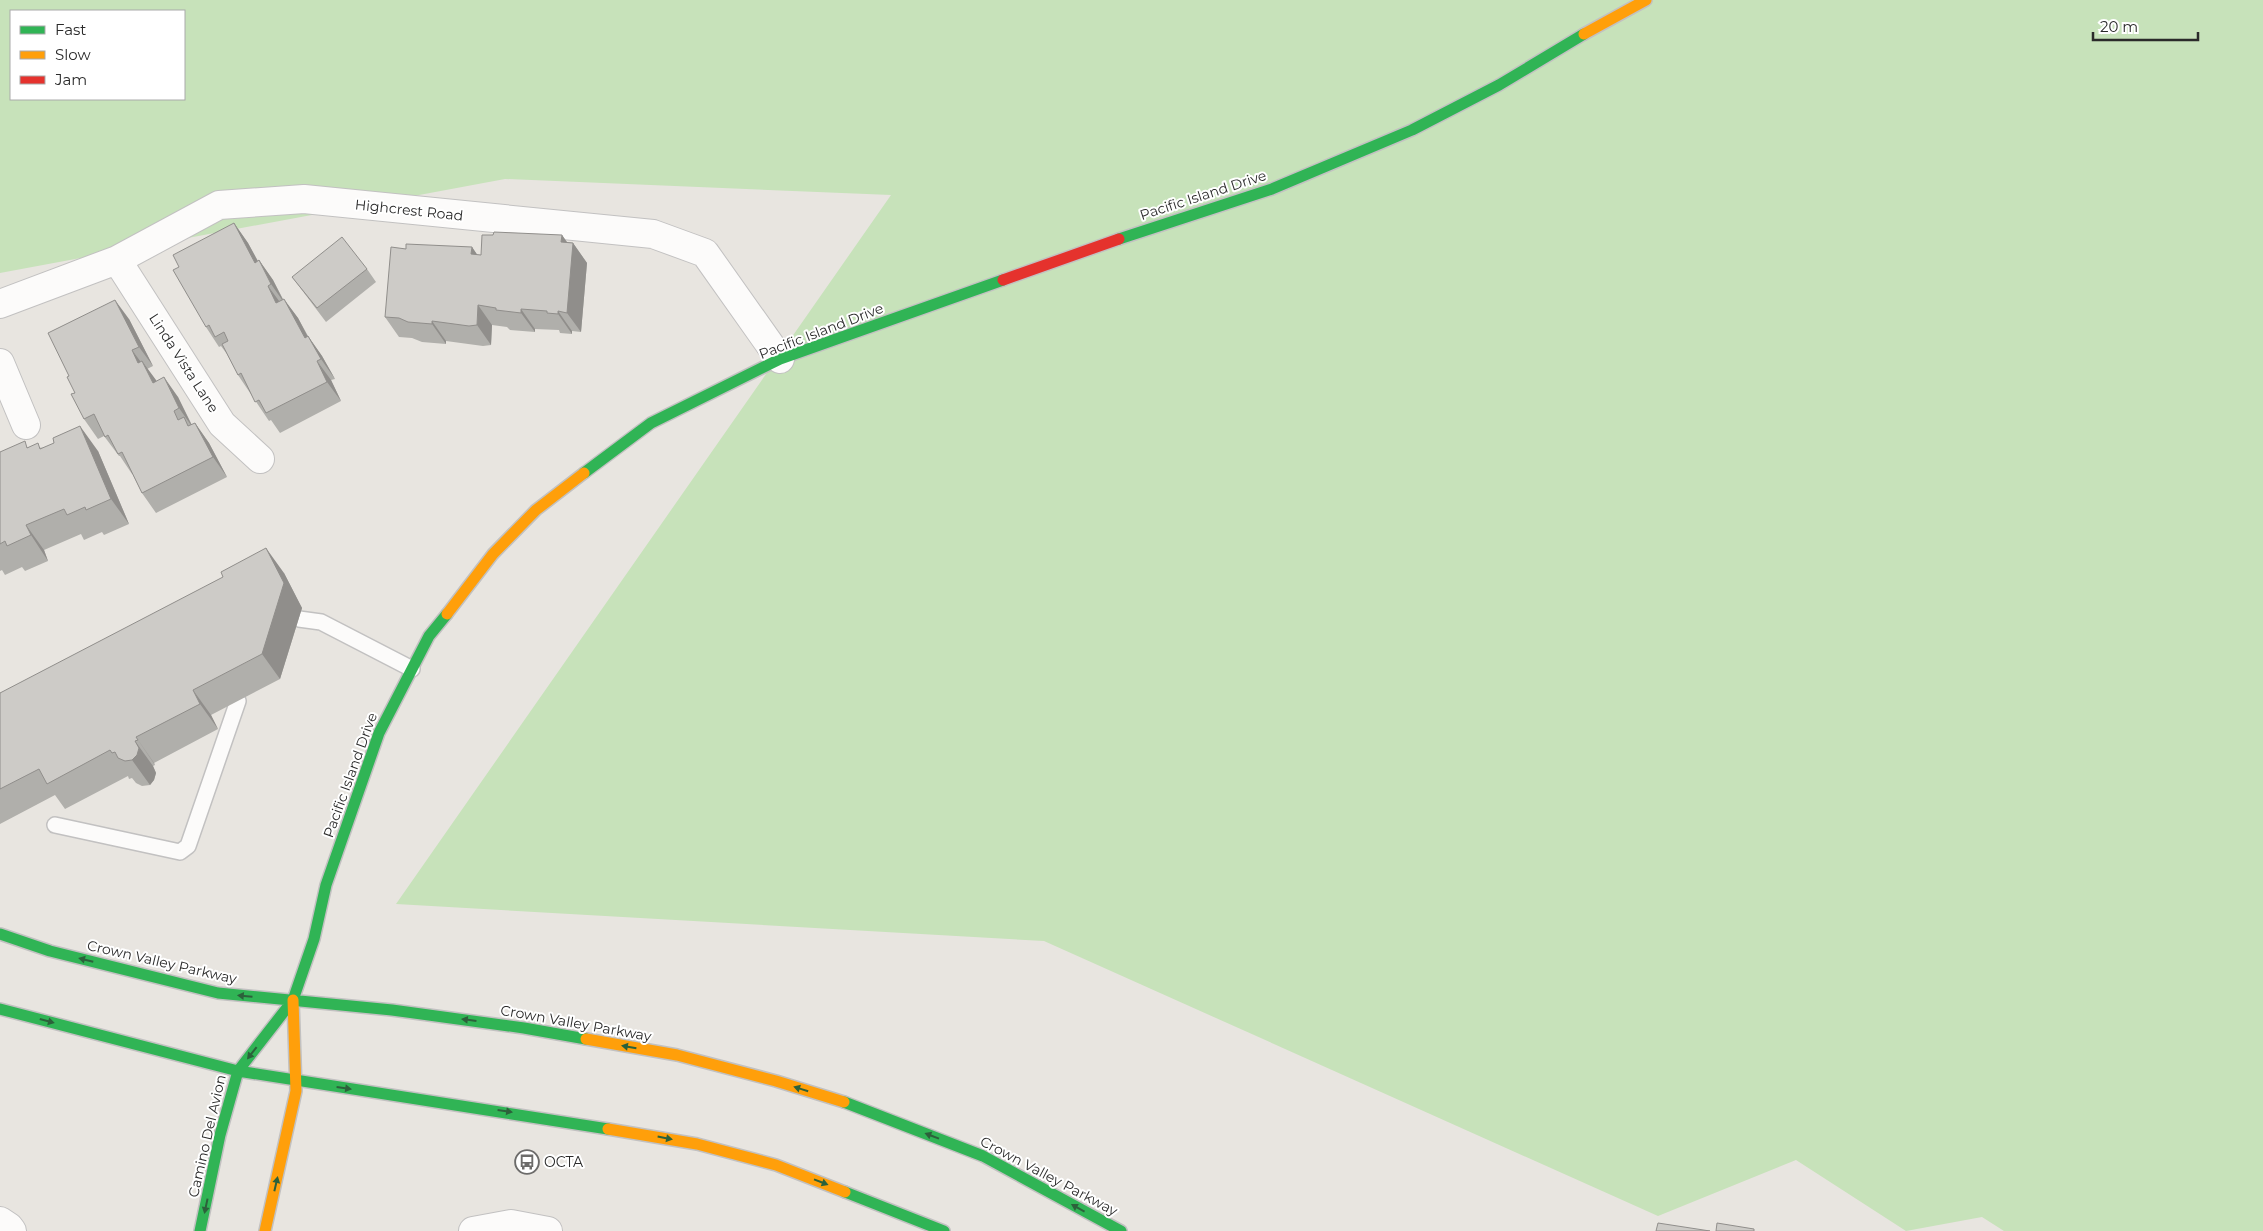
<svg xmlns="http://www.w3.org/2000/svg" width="2263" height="1231" font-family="Montserrat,sans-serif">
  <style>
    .green { fill: #c7e2ba; fill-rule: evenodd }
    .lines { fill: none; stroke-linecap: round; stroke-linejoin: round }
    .lane-casing { stroke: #c2c1c1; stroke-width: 18 }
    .street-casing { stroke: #c2c1c1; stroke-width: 30 }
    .fast-casing { stroke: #c2c1c1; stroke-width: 14 }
    .slow-casing { stroke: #c2c1c1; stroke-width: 14 }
    .jam-casing { stroke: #c2c1c1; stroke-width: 14 }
    .lane { stroke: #fcfbfa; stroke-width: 15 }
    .street { stroke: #fcfbfa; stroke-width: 28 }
    .fast { stroke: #30b455; stroke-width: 11 }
    .slow { stroke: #ff9f0a; stroke-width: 11 }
    .jam { stroke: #e5322d; stroke-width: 11 }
    .wall { fill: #b0afab }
    .shaded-wall { fill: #908e8b }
    .building { fill: #cdcbc7; stroke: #908e8b }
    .oneway { fill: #2c613b }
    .labels { text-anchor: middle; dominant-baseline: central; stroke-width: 4; stroke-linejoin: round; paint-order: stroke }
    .street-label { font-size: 14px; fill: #2a2a2a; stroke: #fff }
    .poi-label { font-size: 14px; fill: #2a2a2a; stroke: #fff; text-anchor: start }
  </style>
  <rect width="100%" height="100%" fill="#e8e5e0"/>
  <path class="green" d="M 0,0 L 2263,0 L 2263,1231 L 2004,1231 L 1982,1217 L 1906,1231 L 1796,1160 L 1658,1216 L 1044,941 L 396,904 L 891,195 L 505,179 L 0,273 ZM 11,11 L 184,11 L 184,99 L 11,99 Z"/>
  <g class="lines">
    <g class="lane-casing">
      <path id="lane" d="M 299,619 L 321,622 L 412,669
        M 55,825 L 180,852 L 188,846 L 238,701"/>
    </g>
    <g class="street-casing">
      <path id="street" d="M 117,260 L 222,424 L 260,459
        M 0,304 L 117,260 L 219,205 L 304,199 L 653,234 L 705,253 L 780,359
        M 0,363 L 26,425
        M 0,1221 L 9,1227 L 12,1231
        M 473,1231 L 511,1224 L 548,1231"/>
    </g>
    <g class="fast-casing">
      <path id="fast" d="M 1119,239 L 1272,189 L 1412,130 L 1499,85 L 1584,34
        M 584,473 L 651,423 L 780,359 L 1003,280
        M 0,934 L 50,951 L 218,993 L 392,1010 L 524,1028 L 586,1039
        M 0,1009 L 238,1071 L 608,1129
        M 844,1102 L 983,1156 L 1121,1231
        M 845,1192 L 944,1231
        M 200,1231 L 220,1135 L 238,1071 L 293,1000 L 314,939 L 326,885 L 379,733 L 429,636 L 447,614"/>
    </g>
    <g class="slow-casing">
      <path id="slow" d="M 1584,34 L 1646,0
        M 447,614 L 493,554 L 536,510 L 584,473
        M 586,1039 L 677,1055 L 776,1081 L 844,1102
        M 608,1129 L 697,1144 L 776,1165 L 845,1192
        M 265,1231 L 296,1091 L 293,1000"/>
    </g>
    <g class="jam-casing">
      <path id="jam" d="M 1003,280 L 1119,239"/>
    </g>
    <use href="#lane" class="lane"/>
    <use href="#street" class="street"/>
    <use href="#fast" class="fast"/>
    <use href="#slow" class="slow"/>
    <use href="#jam" class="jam"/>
  </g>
  <path class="wall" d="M 234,223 L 248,243 L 258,261 L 259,260 L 273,280 L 283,299 L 298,318 L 308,336 L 322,356 L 335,379 L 331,380 L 341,401 L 280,433 L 271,420 L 269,421 L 238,375 L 227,354 L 221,346 L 219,347 L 206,327 L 179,267 Z
    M 493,235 L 562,235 L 567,242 L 573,243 L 587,263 L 581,332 L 572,331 L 572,334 L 560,333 L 559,330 L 535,329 L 535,332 L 510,330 L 507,327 L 492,325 L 491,345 L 483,346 L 446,341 L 446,344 L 422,342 L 412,338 L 399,337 L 385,317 L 406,249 L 472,247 L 477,255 L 481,255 Z
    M 367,269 L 376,282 L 326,322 L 292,277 Z
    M 129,319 L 153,366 L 147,369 L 156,381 L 178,397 L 192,425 L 195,423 L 209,443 L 227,477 L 156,513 L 142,493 L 132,473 L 132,474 L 120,456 L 119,456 L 104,436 L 98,439 L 84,419 L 69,376 Z
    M 29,447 L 98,451 L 129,524 L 104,535 L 102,532 L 84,540 L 81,534 L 44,550 L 48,561 L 25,571 L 22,567 L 5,575 L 2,570 L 0,571 L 0,452 Z
    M 284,573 L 302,608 L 280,679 L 211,715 L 218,729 L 154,763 L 155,765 L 153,766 L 156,773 L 154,780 L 150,785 L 142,786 L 136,783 L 132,778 L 129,779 L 128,776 L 65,809 L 55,795 L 0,824 L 0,693 Z"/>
  <path class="shaded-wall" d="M 234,223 L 248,243 L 269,282 L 255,263 Z
    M 562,235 L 573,251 L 573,243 L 587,263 L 581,332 L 567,313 L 561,242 Z
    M 472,247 L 485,266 L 471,254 Z
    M 259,260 L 273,280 L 285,304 L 271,284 Z
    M 268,286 L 282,305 L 276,303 Z
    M 284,299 L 298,318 L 319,358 L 305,338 Z
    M 115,300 L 129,319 L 153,366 L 139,347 Z
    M 478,305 L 492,325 L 491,345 L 477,325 Z
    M 521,309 L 535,329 L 535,332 L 521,313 Z
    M 558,311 L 572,331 L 572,334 L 558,314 Z
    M 432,321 L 446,341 L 446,344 L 432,324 Z
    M 308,336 L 322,356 L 335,379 L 321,359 Z
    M 132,350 L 146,369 L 138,363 Z
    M 142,361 L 156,380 L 167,402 L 153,383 Z
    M 317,361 L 331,380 L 341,401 L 327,382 Z
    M 164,377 L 178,397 L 193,428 L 179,408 Z
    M 195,423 L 209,443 L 227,477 L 213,457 Z
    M 80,426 L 98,451 L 129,524 L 111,499 Z
    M 26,525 L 44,550 L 48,561 L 31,535 Z
    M 266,548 L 284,573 L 302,608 L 280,679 L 262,654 Z
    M 193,690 L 211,715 L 218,729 L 200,704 Z
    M 136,737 L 154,763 L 155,765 L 138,740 Z
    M 135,741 L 153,766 L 156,773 L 154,780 L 150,785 L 132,760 Z"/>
  <path class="building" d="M 234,223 L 255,263 L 259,260 L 271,284 L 268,286 L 276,303 L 284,299 L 305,338 L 308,336 L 321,359 L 317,361 L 327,382 L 266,413 L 259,400 L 255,402 L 241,373 L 238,375 L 222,344 L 228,341 L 224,332 L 215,337 L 209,325 L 206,327 L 173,270 L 179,267 L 173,255 Z
    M 494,232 L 562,235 L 561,242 L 573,243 L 567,313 L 558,311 L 558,314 L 547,313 L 547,311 L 521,309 L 521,313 L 496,310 L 496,308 L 478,305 L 477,325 L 469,326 L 432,321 L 432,324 L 408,322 L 399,318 L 385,317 L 391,247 L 406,249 L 406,244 L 472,247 L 471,254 L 481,255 L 482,235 L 493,235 Z
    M 342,237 L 367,269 L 317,308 L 292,277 Z
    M 115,300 L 139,347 L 132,350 L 138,363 L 142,361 L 153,383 L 164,377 L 179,408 L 174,411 L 178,420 L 184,417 L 188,426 L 195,423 L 213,457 L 142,493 L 122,452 L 118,454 L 108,435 L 105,437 L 94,414 L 84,419 L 71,394 L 75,393 L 67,377 L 69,376 L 48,333 Z
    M 80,426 L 111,499 L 86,510 L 85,507 L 67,515 L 64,509 L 26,525 L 31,535 L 7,546 L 5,541 L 0,544 L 0,452 L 25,441 L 27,448 L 38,443 L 40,449 L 54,443 L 53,438 Z
    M 266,548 L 284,583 L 262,654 L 193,690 L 200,704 L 136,737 L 138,740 L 135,741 L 139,748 L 137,755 L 132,760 L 125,761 L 118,758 L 115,752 L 112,753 L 110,750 L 47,784 L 39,769 L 0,789 L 0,693 L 223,577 L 221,572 Z
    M 1658,1223 L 1710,1231 L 1656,1231 Z
    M 1717,1223 L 1754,1229 L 1754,1231 L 1716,1231 Z"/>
  <defs><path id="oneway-solid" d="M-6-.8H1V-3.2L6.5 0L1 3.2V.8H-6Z" transform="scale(1.25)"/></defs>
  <g class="oneway">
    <use href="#oneway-solid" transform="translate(86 960) rotate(-166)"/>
    <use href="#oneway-solid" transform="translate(245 996) rotate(-175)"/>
    <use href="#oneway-solid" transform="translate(469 1020) rotate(-173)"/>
    <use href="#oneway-solid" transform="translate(47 1021) rotate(15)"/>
    <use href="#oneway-solid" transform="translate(629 1047) rotate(-170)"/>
    <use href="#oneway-solid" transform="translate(252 1053) rotate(128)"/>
    <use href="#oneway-solid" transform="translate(344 1088) rotate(8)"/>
    <use href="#oneway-solid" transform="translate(801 1089) rotate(-163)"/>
    <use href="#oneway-solid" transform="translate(505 1111) rotate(8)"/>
    <use href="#oneway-solid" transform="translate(932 1136) rotate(-159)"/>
    <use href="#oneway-solid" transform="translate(665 1138) rotate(11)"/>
    <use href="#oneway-solid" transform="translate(821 1182) rotate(21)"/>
    <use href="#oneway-solid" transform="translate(276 1184) rotate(-77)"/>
    <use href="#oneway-solid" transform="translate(206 1206) rotate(102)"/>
    <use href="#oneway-solid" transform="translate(1078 1208) rotate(-151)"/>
  </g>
  <defs>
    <g id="bus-ring" transform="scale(1.25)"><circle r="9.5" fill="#fff" stroke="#6c6b6a" stroke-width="1.5"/><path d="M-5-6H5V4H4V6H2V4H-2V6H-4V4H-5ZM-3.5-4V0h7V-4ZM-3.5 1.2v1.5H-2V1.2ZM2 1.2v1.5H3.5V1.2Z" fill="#6c6b6a"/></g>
  </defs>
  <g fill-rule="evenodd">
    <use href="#bus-ring" x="527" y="1162"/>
  </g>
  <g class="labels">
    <g class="street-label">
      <text transform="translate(1203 195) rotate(-18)">Pacific Island Drive</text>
      <text transform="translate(409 210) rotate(6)">Highcrest Road</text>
      <text transform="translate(821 331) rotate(-21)">Pacific Island Drive</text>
      <text transform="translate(184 363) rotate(57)">Linda Vista Lane</text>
      <text transform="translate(350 775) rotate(-70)">Pacific Island Drive</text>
      <text transform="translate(162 962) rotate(13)">Crown Valley Parkway</text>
      <text transform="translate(576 1023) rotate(10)">Crown Valley Parkway</text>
      <text transform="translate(207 1136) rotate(-77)">Camino Del Avion</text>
      <text transform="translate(1049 1176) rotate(28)">Crown Valley Parkway</text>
    </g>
    <g class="poi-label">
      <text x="544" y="1162">OCTA</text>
    </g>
  </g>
  <rect x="10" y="10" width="175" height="90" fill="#ffffff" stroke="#aaaaaa"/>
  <rect x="20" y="26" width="25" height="8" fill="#30b455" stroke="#aaaaaa"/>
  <text x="55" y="35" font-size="15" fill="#2a2a2a">Fast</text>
  <rect x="20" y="51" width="25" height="8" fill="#ff9f0a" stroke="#aaaaaa"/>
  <text x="55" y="60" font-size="15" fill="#2a2a2a">Slow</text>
  <rect x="20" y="76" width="25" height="8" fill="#e5322d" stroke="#aaaaaa"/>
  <text x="55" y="85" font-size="15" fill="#2a2a2a">Jam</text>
  <path d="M2093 32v8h105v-8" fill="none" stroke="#2a2a2a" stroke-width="2.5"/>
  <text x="2100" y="32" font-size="15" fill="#2a2a2a" stroke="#ffffff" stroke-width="4" paint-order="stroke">20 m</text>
</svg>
